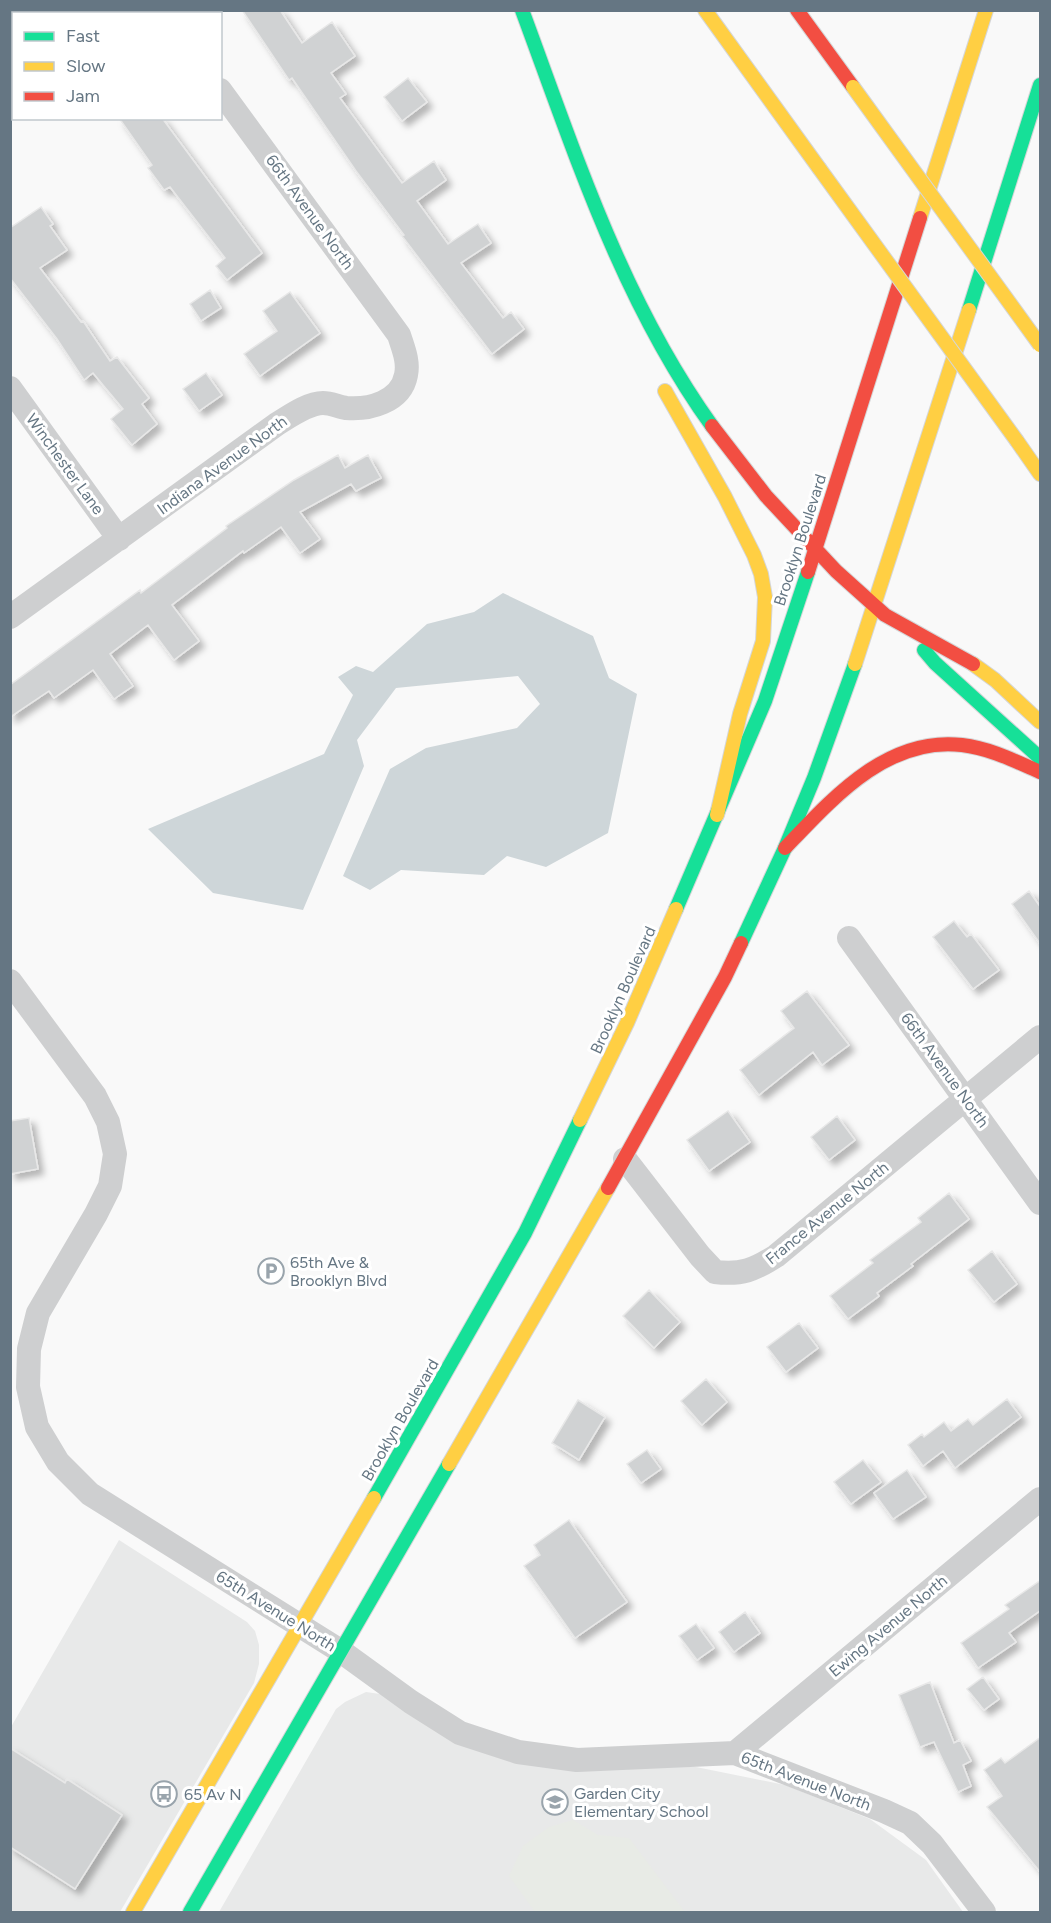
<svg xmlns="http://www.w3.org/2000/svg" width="1051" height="1923" font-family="Figtree,sans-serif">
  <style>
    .built { fill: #e8e9e9 }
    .green { fill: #e8ebe6 }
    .water { fill: #ced6d9 }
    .building { fill: #d0d2d3; stroke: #e8e8e8; stroke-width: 1.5; filter: url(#shadow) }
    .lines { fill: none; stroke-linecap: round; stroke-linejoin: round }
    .fast-casing { stroke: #d5d6d7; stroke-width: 16 }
    .slow-casing { stroke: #d5d6d7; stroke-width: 16 }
    .jam-casing { stroke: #d5d6d7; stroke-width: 16 }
    .street { stroke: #cecfd0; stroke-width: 24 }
    .fast { stroke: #16e098; stroke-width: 14 }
    .slow { stroke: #ffcf43; stroke-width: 14 }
    .jam { stroke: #f24e42; stroke-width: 14 }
    .slow-bridge-casing { stroke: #d5d6d6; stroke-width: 16; stroke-linecap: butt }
    .slow-bridge { stroke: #ffcf43; stroke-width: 14 }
    .labels { text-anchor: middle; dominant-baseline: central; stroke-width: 6; stroke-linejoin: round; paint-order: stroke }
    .street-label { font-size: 16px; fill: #657683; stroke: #fff }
    .poi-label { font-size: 16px; fill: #657683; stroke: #fff; text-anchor: start }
  </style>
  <defs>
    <filter id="shadow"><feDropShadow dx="5.5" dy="5.5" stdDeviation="3" flood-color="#0004"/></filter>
  </defs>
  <rect width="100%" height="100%" fill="#f9f9f9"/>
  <path class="built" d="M 119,1540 L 247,1622 L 255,1631 L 259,1645 L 259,1664 L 254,1683 L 120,1912 L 11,1912 L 11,1727 Z
    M 366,1692 L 387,1695 L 551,1759 L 696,1767 L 785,1785 L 870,1819 L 926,1860 L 963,1912 L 219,1912 L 336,1709 L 345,1702 Z"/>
  <path class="green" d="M 573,1820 L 598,1835 L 629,1838 L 685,1912 L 535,1912 L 509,1876 L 523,1846 L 549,1827 Z"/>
  <path class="water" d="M 503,593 L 593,636 L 609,678 L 637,694 L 608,833 L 546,867 L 507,856 L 484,875 L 401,870 L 370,890 L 343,876 L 390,769 L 426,748 L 517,728 L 540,704 L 518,676 L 396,688 L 357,740 L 364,766 L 303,910 L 213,893 L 148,829 L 324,754 L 353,695 L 338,677 L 356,666 L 373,672 L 427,624 L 474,612 Z"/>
  <path class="building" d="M 242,10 L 280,10 L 302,43 L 332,22 L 355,56 L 331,73 L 346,94 L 340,98 L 402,183 L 434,161 L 446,180 L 417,201 L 448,244 L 478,224 L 491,243 L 461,263 L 503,318 L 511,312 L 524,329 L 492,354 L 402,236 L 404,235 L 356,171 L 292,78 L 289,80 Z
    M 408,78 L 427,102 L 402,121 L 384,97 Z
    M 119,118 L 162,118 L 262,253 L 227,280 L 216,266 L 225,258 L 170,187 L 164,190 L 148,168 L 152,165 Z
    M 41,207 L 53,224 L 50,226 L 67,250 L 40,268 L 81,322 L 83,321 L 110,361 L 117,357 L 149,398 L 142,404 L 157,424 L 132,445 L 111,419 L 123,409 L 93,373 L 84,380 L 57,339 L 10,278 L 10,228 Z
    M 210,290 L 221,308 L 201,321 L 190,304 Z
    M 290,292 L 320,333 L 260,376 L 244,354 L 277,331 L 263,311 Z
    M 206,373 L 222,395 L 199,411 L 183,389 Z
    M 338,455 L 345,468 L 368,455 L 381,478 L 356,491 L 351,484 L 300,512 L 320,539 L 300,553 L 281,527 L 244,553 L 243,551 L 172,605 L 199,641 L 174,660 L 148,625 L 110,654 L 133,686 L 114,699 L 93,670 L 54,698 L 49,691 L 10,717 L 10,685 L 140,590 L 141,593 L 227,528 L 226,526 L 294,480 Z
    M 1029,891 L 1041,908 L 1041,945 L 1012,904 Z
    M 954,921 L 967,937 L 971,934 L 999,970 L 973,989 L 933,937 Z
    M 807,991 L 849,1045 L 822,1065 L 813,1052 L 759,1095 L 740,1070 L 794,1028 L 781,1011 Z
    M 728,1111 L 750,1142 L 709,1171 L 687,1140 Z
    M 837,1116 L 855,1140 L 829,1160 L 811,1137 Z
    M 29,1118 L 38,1169 L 10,1174 L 10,1121 Z
    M 949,1193 L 969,1219 L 911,1264 L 913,1266 L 877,1293 L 879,1296 L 848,1319 L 830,1296 L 873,1263 L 870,1260 L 921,1222 L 918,1218 Z
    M 992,1251 L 1017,1284 L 994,1302 L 968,1270 Z
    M 649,1290 L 680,1322 L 654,1348 L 623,1316 Z
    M 799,1323 L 818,1348 L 786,1372 L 767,1347 Z
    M 706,1379 L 727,1402 L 702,1425 L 681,1401 Z
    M 1007,1399 L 1021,1417 L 955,1468 L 943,1451 L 923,1466 L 908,1445 L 922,1434 L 924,1437 L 944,1422 L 951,1431 L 968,1419 L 973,1425 Z
    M 578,1400 L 605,1417 L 579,1460 L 552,1443 Z
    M 647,1450 L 661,1469 L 641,1483 L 627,1464 Z
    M 863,1460 L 881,1482 L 851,1504 L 834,1482 Z
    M 907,1470 L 926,1497 L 893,1519 L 874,1493 Z
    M 569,1520 L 627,1602 L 575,1638 L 524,1566 L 540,1555 L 534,1545 Z
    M 1041,1580 L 1041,1610 L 1009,1633 L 1016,1642 L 978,1668 L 961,1643 L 1009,1609 L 1005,1605 Z
    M 745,1612 L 760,1633 L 734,1652 L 719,1632 Z
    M 696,1624 L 714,1648 L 697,1660 L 679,1636 Z
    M 983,1677 L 999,1699 L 984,1710 L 967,1689 Z
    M 930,1682 L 954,1743 L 960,1740 L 971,1761 L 963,1765 L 971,1786 L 958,1792 L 934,1742 L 920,1747 L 899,1695 Z
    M 1041,1737 L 1041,1873 L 987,1807 L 1002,1796 L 984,1770 L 1001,1758 L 1005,1763 Z
    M 10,1748 L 65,1783 L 67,1779 L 122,1815 L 75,1889 L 10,1847 Z"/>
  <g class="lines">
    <g class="fast-casing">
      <path id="fast" d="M 522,10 C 575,153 622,301 712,426
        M 969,310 L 1040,85
        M 924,650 L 935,663 L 1040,758
        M 676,909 L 765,701 L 808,572
        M 741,943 L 785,848 L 814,778 L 855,664
        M 374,1498 L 525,1233 L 580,1120
        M 190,1912 L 449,1464"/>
    </g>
    <g class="slow-casing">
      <path id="slow" d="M 705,10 L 819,168
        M 920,218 L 986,10
        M 665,391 L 725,497 L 754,555 L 761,574 L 765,597 L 763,641 L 740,714 L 717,815
        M 1017,441 L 1040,474
        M 855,664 L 969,310
        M 973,664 L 995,680 L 1040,722
        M 580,1120 L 627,1023 L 676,909
        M 449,1464 L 608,1188
        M 133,1912 L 374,1498"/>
    </g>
    <g class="jam-casing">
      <path id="jam" d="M 797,10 L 853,87
        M 712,426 L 766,496 L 836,571 L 885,615 L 973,664
        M 808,572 L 920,218
        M 785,848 C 832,799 887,736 962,745 C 989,748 1015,761 1040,772
        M 608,1188 L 725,977 L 741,943"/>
    </g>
    <path class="street" d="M 162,10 L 165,14
      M 10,388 L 119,539
      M 10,617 L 277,424 C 290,416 308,403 323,403 C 331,403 339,407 346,408 C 369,410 401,402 406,375 C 409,361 403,348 399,335 L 220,90
      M 849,938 L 1040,1203
      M 10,981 L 95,1096 L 108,1122 L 115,1154 L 110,1186 L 96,1214 L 38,1313 L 29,1349 L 28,1387 L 37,1427 L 58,1462 L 90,1494 L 342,1652 L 411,1702 L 460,1733 L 518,1752 L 577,1760 L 735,1753 L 884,1811 L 910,1823 L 932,1844 L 984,1912
      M 625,1159 L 700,1256 L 715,1272 C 742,1275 754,1270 776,1256 L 1040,1037
      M 735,1753 L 1040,1499"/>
    <use href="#fast" class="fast"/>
    <use href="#slow" class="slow"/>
    <use href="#jam" class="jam"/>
    <g class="slow-bridge-casing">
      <path id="slow-bridge" d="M 853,87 L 1040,345
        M 819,168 L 1017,441"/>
    </g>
    <use href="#slow-bridge" class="slow-bridge"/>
  </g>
  <defs>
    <g id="parking-ring" transform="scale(1.35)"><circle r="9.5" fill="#fff" stroke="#99a4ac" stroke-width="1.5"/><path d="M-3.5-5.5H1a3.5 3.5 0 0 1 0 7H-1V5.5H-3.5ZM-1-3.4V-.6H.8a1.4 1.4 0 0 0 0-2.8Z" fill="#99a4ac"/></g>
    <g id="bus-ring" transform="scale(1.35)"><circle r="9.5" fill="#fff" stroke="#99a4ac" stroke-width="1.5"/><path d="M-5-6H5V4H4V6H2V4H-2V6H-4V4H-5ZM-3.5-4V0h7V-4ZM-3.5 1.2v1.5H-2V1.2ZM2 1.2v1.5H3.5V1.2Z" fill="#99a4ac"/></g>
    <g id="school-ring" transform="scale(1.35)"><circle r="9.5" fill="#fff" stroke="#99a4ac" stroke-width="1.5"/><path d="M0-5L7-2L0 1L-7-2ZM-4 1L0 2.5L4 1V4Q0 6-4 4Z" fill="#99a4ac"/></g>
  </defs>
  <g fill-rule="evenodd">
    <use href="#parking-ring" x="271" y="1271"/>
    <use href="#bus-ring" x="164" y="1794"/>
    <use href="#school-ring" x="555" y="1802"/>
  </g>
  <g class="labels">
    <g class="street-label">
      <text transform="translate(310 212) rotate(54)">66th Avenue North</text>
      <text transform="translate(65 464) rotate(54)">Winchester Lane</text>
      <text transform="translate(222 465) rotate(-36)">Indiana Avenue North</text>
      <text transform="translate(800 540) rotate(-72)">Brooklyn Boulevard</text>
      <text transform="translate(623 990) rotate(-66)">Brooklyn Boulevard</text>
      <text transform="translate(945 1070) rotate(54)">66th Avenue North</text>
      <text transform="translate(827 1213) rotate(-39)">France Avenue North</text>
      <text transform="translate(400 1420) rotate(-60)">Brooklyn Boulevard</text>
      <text transform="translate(276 1611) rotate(32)">65th Avenue North</text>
      <text transform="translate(888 1626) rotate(-40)">Ewing Avenue North</text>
      <text transform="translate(806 1781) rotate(21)">65th Avenue North</text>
    </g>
    <g class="poi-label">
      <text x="290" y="1262">65th Ave &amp;<tspan x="290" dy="18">Brooklyn Blvd</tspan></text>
      <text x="574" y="1793">Garden City<tspan x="574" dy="18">Elementary School</tspan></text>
      <text x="184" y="1794">65 Av N</text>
    </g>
  </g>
  <rect width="1051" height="1923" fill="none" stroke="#657683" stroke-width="24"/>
  <rect x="12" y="12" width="210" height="108" fill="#ffffff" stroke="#c1c8cd" stroke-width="1.5"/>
  <rect x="24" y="32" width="30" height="9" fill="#16e098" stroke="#c1c8cd" stroke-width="1.5"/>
  <text x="66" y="42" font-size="18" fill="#657683">Fast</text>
  <rect x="24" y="62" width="30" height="9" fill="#ffcf43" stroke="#c1c8cd" stroke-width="1.5"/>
  <text x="66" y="72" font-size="18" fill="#657683">Slow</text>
  <rect x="24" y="92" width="30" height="9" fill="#f24e42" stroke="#c1c8cd" stroke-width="1.5"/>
  <text x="66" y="102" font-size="18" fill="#657683">Jam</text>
</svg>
